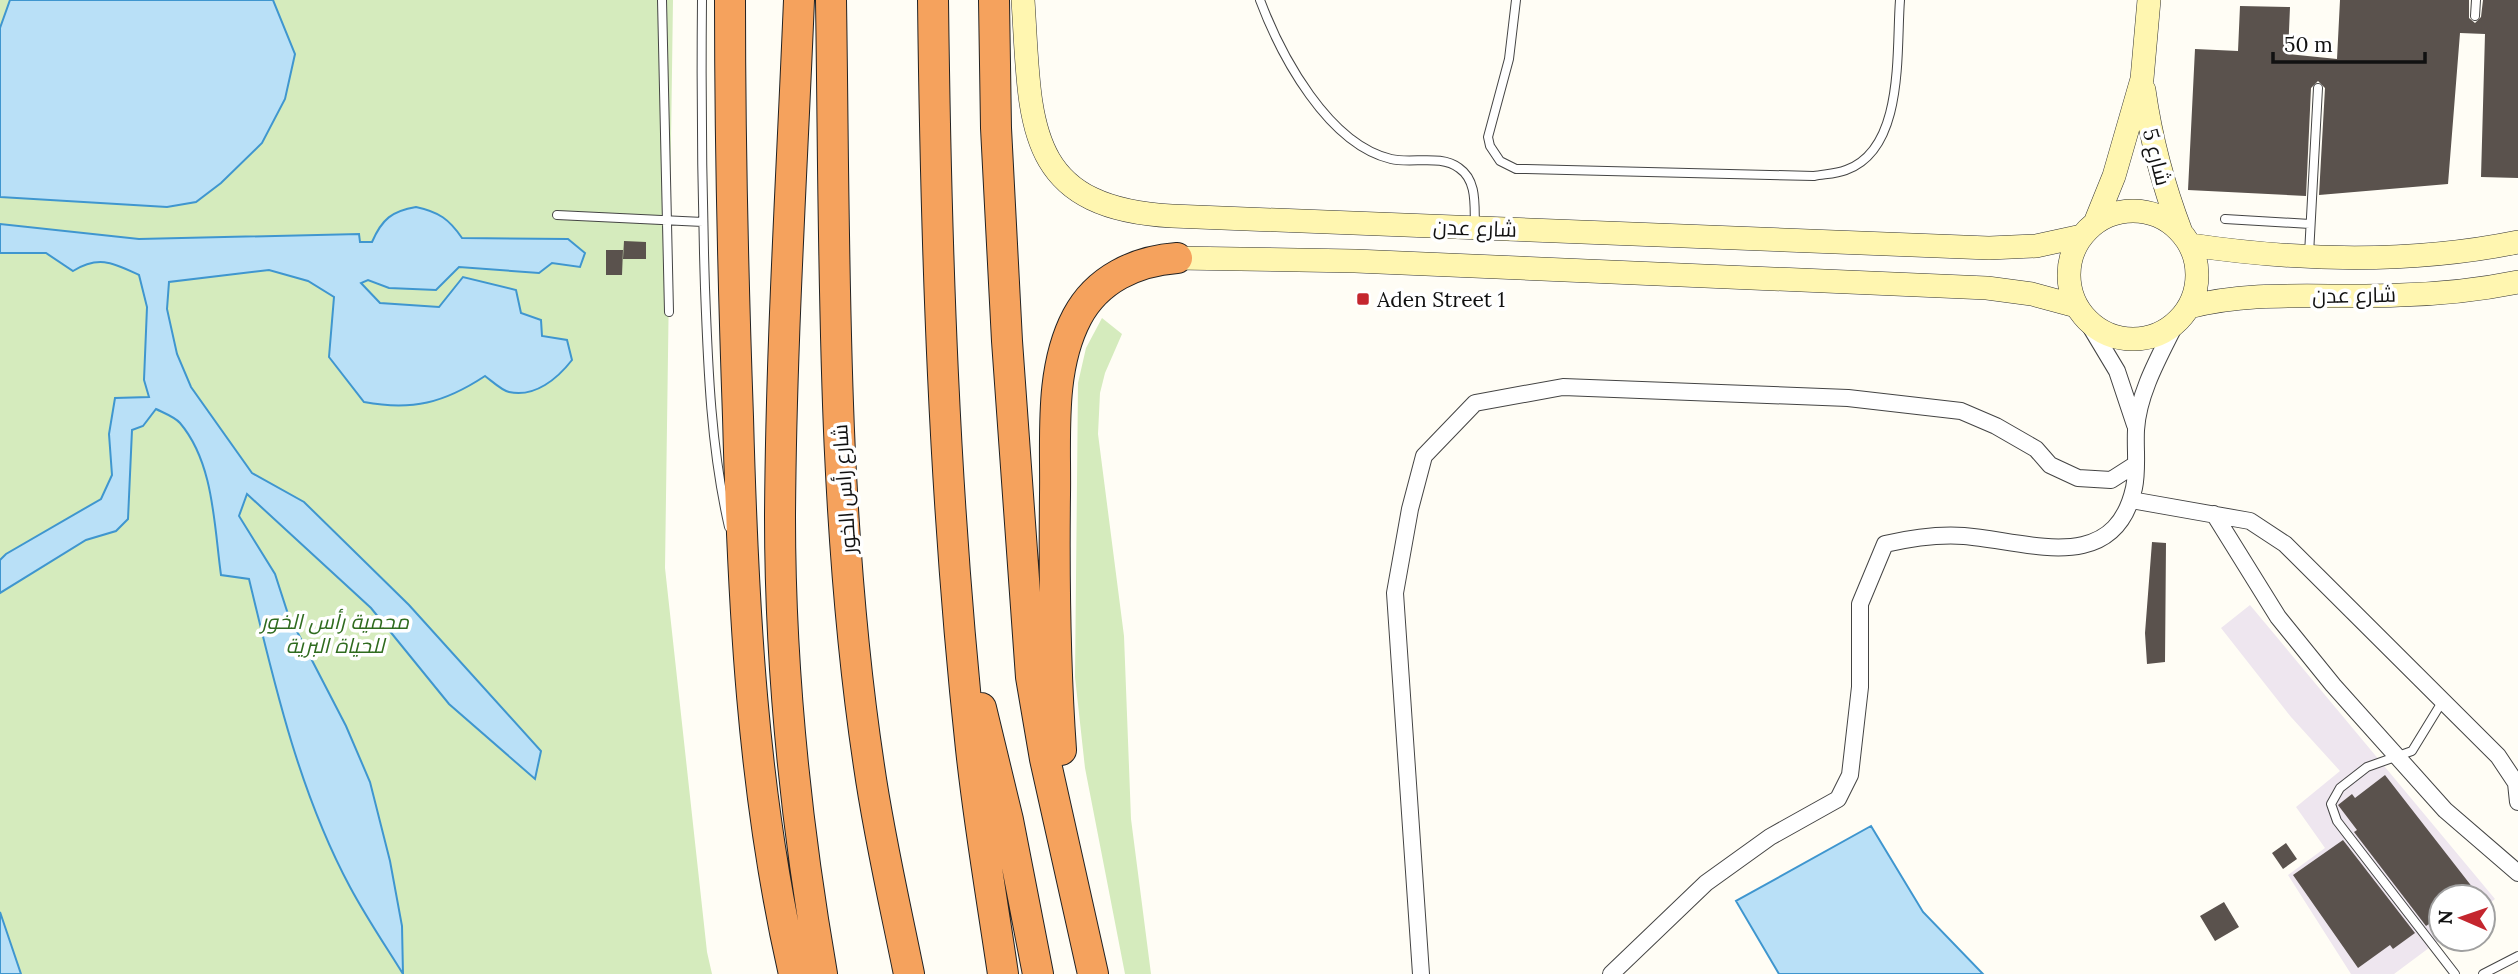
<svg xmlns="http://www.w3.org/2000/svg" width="2518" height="974" font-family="Lora,Cairo,serif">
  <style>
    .industrial { fill: #eee6ef }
    .green { fill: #d5ebbd }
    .water { fill: #b9e0f7; stroke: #3f96cf; stroke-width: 2 }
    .building { fill: #5a524d }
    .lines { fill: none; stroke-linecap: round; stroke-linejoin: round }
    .lane-casing { stroke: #444; stroke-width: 10 }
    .street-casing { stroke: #444; stroke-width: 18 }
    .secondary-casing { stroke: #333; stroke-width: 24 }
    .highway-casing { stroke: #222; stroke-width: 32 }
    .lane { stroke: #fff; stroke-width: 8 }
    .street { stroke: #fff; stroke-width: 16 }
    .secondary { stroke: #fff6b0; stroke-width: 23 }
    .highway { stroke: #f5a25d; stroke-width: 30 }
    .poi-dot { fill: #c4262e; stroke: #fff; stroke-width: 2.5 }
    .labels { text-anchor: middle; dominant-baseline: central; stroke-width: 7; stroke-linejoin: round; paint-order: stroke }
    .street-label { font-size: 21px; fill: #111; stroke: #fff }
    .poi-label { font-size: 21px; fill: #111; stroke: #fff; text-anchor: start }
    .park-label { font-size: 21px; font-style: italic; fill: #2f6b1f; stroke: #fff }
  </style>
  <rect width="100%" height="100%" fill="#fffdf5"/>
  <path class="industrial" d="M 2250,605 L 2495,899 L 2483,908 L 2483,897 L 2441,897 L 2441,939 L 2394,974 L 2351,974 L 2288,875 L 2325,848 L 2296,807 L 2340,771 L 2291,717 L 2221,628 Z"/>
  <path class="green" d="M 0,0 L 673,0 L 665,568 L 707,952 L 712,974 L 0,974 Z
    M 1102,318 L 1122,334 L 1105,373 L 1100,393 L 1098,434 L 1124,636 L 1131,819 L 1151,974 L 1125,974 L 1085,768 L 1075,677 L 1078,383 L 1086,348 Z"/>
  <path class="water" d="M 10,0 L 273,0 L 295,54 L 285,99 L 262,143 L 221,183 L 196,202 L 167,207 L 0,197 L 0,28 Z
    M 416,207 C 439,212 449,219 462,238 L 568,239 L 585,253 L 580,267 L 552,263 L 539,273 L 459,267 L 436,290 L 389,288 L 368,280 L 361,283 L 380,303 L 439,307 L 463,277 L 516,290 L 521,313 L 541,320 L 542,336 L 567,340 L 572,360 C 558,378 535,398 509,392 C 501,390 492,381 485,376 C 444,403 412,411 364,402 L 329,357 L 334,297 L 308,281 L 269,270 L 169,282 L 167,309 L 177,354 L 191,387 L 252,473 L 304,502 L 409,605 L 541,751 L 535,779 L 449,704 L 371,608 L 247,494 L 239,516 L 275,574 L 288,614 L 346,726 L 370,782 L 390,861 L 402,926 L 403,974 C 385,945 366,917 350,887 C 299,792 274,683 249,579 L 221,575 C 214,525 214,463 180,423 C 175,417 164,413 156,409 L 143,426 L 132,430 L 128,519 L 116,531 L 86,540 L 0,593 L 0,560 L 6,554 L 101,499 L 112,475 L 109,434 L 115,398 L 149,397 L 144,380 L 147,307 L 139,275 C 113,263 99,255 73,271 L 46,253 L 0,253 L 0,224 L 139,239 L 359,234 L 360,242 L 372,242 C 382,219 392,211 416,207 Z
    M 1871,826 L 1923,912 L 1983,974 L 1779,974 L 1736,901 Z
    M 0,912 L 21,974 L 0,974 Z"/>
  <path class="building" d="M 2340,0 L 2469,0 L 2469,18 L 2475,23 L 2481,17 L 2483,0 L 2518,0 L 2518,178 L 2481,177 L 2485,34 L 2460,33 L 2448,184 L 2319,195 L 2325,88 L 2318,81 L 2311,88 L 2306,196 L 2188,190 L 2195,49 L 2238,51 L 2240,6 L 2290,7 L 2288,54 L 2337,59 Z
    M 624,241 L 646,242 L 646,259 L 623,259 Z
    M 606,250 L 623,250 L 622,275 L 606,275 Z
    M 2152,542 L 2166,543 L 2165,662 L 2147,664 L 2145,633 Z
    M 2385,775 L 2473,888 L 2461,897 L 2441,897 L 2441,940 L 2429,924 L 2426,926 L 2354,832 L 2357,830 L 2338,805 L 2352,794 L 2355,798 Z
    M 2343,840 L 2415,933 L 2393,949 L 2390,945 L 2358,968 L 2293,875 Z
    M 2286,843 L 2297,859 L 2283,869 L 2272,853 Z
    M 2224,902 L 2239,927 L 2215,941 L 2200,916 Z"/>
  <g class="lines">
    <g class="lane-casing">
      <path id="lane" d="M 662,0 L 669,312
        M 702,0 C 701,96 702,192 705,288 C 708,369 711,449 729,527
        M 1260,0 C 1281,56 1328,144 1391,159 C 1412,164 1441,154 1459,168 C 1478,181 1474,207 1475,227
        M 1516,0 L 1509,59 L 1488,137 L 1490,146 L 1500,161 L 1516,169 L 1526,169 L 1814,176 C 1824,174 1836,174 1846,170 C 1905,149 1896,51 1900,0
        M 2475,16 L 2476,0
        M 557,215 L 703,222
        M 2225,219 L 2310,224
        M 2309,254 L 2318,88
        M 2442,702 L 2412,751 L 2367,767 L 2340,788 L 2331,804 L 2337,821 L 2455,974
        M 2483,974 L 2518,956"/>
    </g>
    <g class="street-casing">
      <path id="street" d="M 2087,321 L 2117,371 L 2135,425
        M 2131,500 L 2250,521 L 2285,544 L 2498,756 L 2516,783 L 2518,802
        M 2214,514 L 2278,617 L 2333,685 L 2445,810 L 2518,873
        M 1421,974 L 1395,593 L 1410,509 L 1424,456 L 1475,403 L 1563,387 L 1848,398 L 1961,411 L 1996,426 L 2036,449 L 2050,465 L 2078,478 L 2111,480 L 2136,464
        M 1611,974 L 1706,883 L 1770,837 L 1838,799 L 1850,775 L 1860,687 L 1860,604 L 1885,544 C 1911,538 1937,534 1964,536 C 2027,541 2114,577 2134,488 C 2138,469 2135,449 2136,430 C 2138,394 2159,357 2175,325"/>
    </g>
    <g class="secondary-casing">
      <path id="secondary" d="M 1023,0 C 1031,121 1022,208 1172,216 L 1989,248 L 2036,246 L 2082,236
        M 2144,90 C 2151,140 2163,185 2181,232
        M2069 275a64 64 0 1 1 128 0a64 64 0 1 1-128 0Z
        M 2095,223 L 2114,176 L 2142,79 L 2149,0
        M 2191,245 C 2299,261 2410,264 2518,242
        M 1177,258 L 1355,261 L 1987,288 L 2032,294 L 2076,306
        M 2189,307 C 2258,289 2329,299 2400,295 C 2439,294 2479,290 2518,282"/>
    </g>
    <g class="highway-casing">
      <path id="highway" d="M 730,0 C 730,139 733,278 738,417 C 743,604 752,791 794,974
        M 799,0 C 792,172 781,345 780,517 C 780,670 796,824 822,974
        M 831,0 C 835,255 831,514 869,766 C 879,836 895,905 909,974
        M 933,0 C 936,250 944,500 971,749 C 979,824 992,899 1003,974
        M 994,0 L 996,128 L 1007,341 L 1031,677 L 1045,759 L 1093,974
        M 981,708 L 1008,820 L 1038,974
        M 1061,750 C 1055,665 1054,580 1055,495 C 1056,438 1049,370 1077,317 C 1097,279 1136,261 1177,258"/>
    </g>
    <use href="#lane" class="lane"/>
    <use href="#street" class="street"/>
    <use href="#secondary" class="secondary"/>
    <use href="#highway" class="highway"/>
  </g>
  <rect class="poi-dot" x="1356" y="292" width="14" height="14" rx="3.5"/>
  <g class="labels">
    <g class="street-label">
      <text transform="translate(2157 157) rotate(76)">شارع 5</text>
      <text transform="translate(1475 228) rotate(2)">شارع عدن</text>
      <text transform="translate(2354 295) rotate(-1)">شارع عدن</text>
      <text transform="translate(844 489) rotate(-94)">شارع رأس الخور</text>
    </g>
    <g class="poi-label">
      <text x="1377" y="299">Aden Street 1</text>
    </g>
    <g class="park-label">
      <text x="335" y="621">محمية رأس الخور<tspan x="335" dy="24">للحياة البرية</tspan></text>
    </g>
  </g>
  <g transform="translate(2462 918) rotate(272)"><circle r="33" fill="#ffffff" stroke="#a0a0a0" stroke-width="2"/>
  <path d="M0-5L12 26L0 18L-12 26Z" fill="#c4262e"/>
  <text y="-10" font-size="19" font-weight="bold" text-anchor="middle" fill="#111111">N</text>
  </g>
  <path d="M2273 52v10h152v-10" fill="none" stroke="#111111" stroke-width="3.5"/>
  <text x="2284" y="52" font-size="21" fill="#111111" stroke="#ffffff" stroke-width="5" paint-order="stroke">50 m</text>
</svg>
